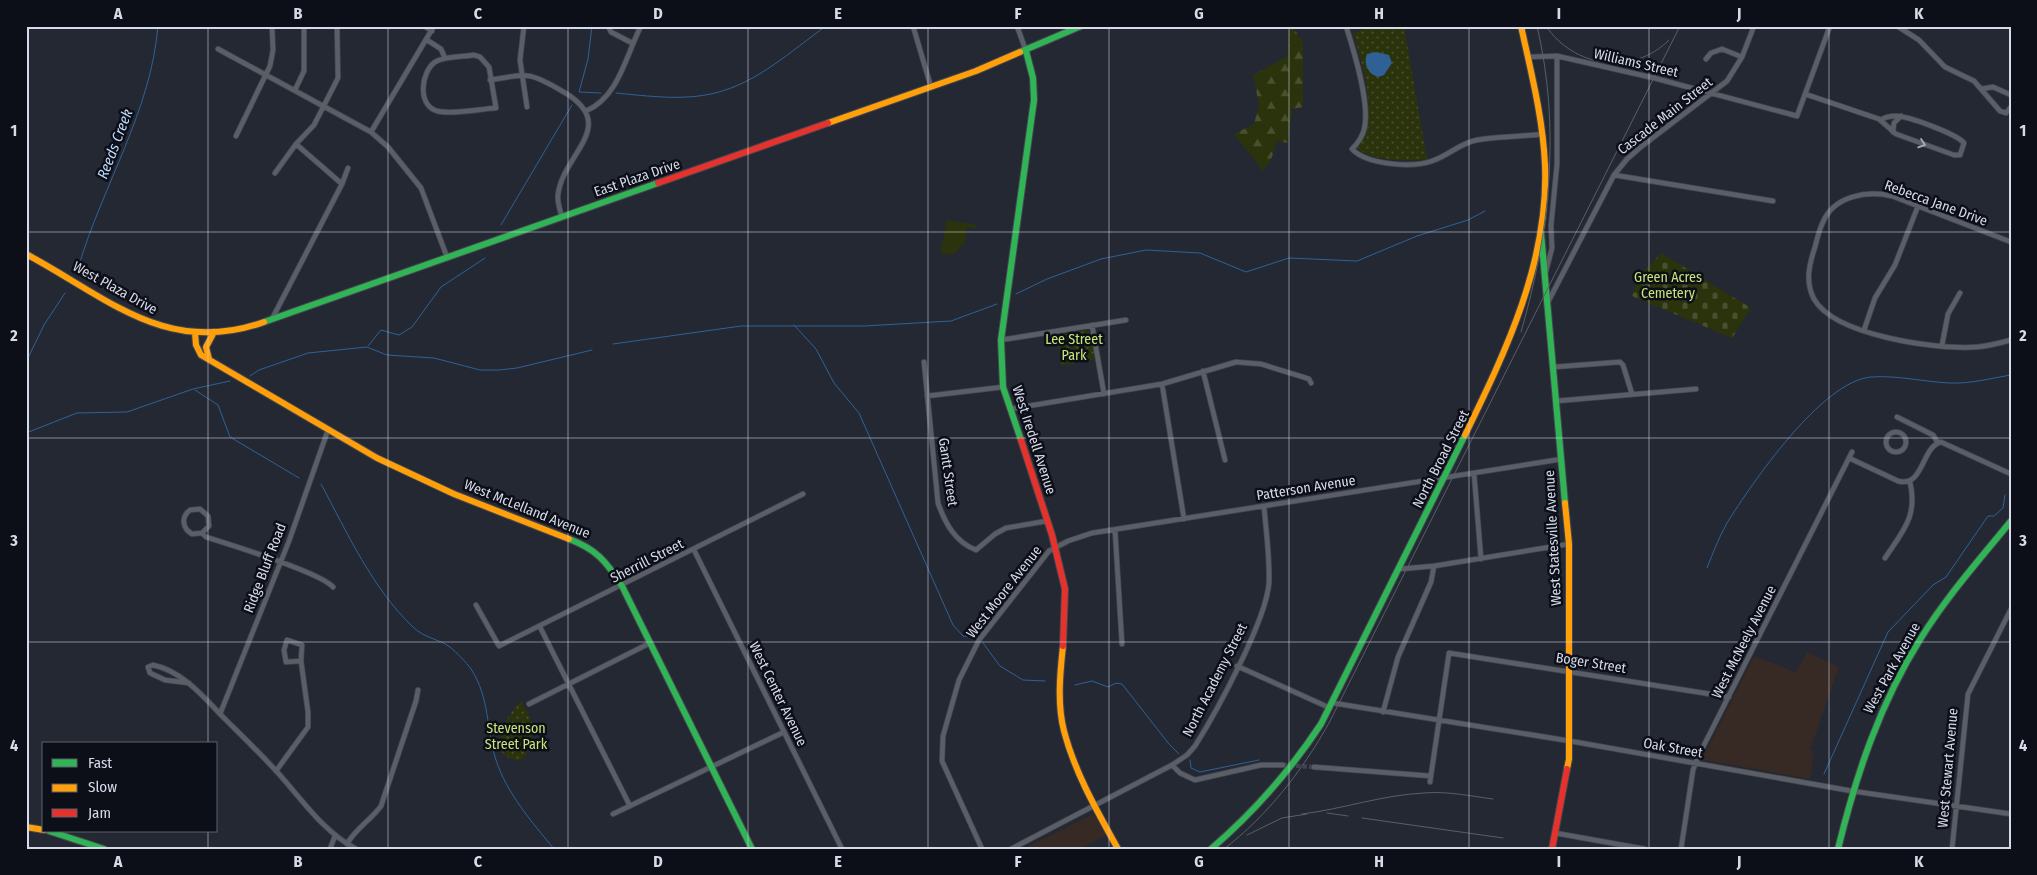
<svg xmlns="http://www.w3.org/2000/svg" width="2037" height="875" font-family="'Fira Sans Condensed',sans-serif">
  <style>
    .education { fill: #372923 }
    .green { fill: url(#green-dots) }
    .forest { fill: url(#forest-firs) }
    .cemetery { fill: url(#cemetery-stones) }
    .pitch { fill: #2a330b }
    .water { fill: #306196 }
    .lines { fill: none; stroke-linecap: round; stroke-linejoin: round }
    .stream { stroke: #306196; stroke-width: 1 }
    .street-tunnel { stroke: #3f434e; stroke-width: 4.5; stroke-dasharray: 4.5 2; stroke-linecap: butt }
    .street-casing { stroke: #434650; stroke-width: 6 }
    .fast-casing { stroke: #434650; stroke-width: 8 }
    .slow-casing { stroke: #434650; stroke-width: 8 }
    .jam-casing { stroke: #434650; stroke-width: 8 }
    .street { stroke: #5a5e66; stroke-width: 4.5 }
    .fast { stroke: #30b455; stroke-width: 6 }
    .slow { stroke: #ff9f0a; stroke-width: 6 }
    .jam { stroke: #e5322d; stroke-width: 6 }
    .rail { stroke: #5a5e66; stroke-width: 1 }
    .oneway { stroke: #a5a9b5 }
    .grid { fill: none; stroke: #d7dbe9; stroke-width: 1; stroke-opacity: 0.55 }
    .labels { text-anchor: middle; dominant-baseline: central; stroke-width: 5; stroke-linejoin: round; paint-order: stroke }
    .street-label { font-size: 14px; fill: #d7dbe9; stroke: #0c0e18 }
    .park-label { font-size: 14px; fill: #c9e578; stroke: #0c0e18 }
    .water-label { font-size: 15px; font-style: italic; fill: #bedbfc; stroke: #0c0e18 }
    .neatline { fill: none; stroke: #d7dbe9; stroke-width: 2 }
    .grid-label { font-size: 16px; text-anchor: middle; font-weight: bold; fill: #d7dbe9 }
  </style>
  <defs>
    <pattern id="green-dots" width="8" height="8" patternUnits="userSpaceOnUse" patternTransform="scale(1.25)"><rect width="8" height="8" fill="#2a330b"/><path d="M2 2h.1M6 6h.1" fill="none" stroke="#48502f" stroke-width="1.8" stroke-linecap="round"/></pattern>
    <pattern id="forest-firs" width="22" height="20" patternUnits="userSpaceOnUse" patternTransform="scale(1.25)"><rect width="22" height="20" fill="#2a330b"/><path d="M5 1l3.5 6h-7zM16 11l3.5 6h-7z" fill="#48502f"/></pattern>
    <pattern id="cemetery-stones" width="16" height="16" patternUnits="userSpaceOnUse" patternTransform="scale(1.25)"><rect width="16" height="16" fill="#2a330b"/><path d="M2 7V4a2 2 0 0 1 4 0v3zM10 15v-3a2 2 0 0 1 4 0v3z" fill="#48502f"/></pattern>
  </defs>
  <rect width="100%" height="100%" fill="#242833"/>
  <path class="education" d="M 1807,652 L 1839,667 L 1810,750 L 1814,751 L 1810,779 L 1704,760 L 1704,756 L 1754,656 L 1796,672 Z
    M 1093,814 L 1106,835 L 1080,849 L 1024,849 Z"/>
  <path class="green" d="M 1372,26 L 1404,26 L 1427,159 C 1409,162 1370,161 1357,148 C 1380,118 1363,66 1353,33 Z
    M 1085,330 L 1090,332 L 1095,359 L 1061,366 L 1058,335 Z
    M 521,701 L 526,711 L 527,710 L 534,728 L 526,755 L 521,761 C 516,760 510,759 506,756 C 489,744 510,711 521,701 Z"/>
  <path class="forest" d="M 1289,26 L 1292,26 L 1303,42 L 1303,107 L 1292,109 L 1288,143 L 1277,141 L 1272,157 L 1263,171 L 1234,134 L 1254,124 L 1259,105 L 1253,75 L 1288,56 Z"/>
  <path class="cemetery" d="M 1661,253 L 1751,308 L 1732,338 L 1632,296 L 1638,278 Z"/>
  <path class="pitch" d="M 947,220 L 977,225 L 976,228 L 967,227 L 964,244 L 952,255 L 940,253 Z"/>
  <path class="water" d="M 1376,52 L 1389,55 L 1392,63 L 1384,75 L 1378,77 C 1368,74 1363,63 1367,54 Z"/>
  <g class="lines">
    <path class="stream" d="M 592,26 L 588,59 L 579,92 L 601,93
      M 616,93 C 648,96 683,101 715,93 C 757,83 791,51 826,26
      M 501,225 L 572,105
      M 79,265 C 103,185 151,111 158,26
      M 1016,294 L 1047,279 L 1101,259 L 1146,250 L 1200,253 L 1246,272 L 1289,258 L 1357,261 L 1417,236 L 1468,220 L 1485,211
      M 794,325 L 816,349 L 834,383 L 859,413 L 953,625 L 963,636 L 976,637
      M 613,344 L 741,326 L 864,326 L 951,321 L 997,304
      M 368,346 L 381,330 L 399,335 L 412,327 L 441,287 L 485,258
      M 26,362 L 44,325 L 65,293
      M 250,376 L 259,370 L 308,353 L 367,347 L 387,355 L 434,358 L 480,370 L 499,370 L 517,368 L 592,350
      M 195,390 L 218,405 L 230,437 L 299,478
      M 26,433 L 77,413 L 127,412 L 193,389 L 230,381
      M 321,484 C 348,534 372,588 413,627 C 424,638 439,639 450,647 C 457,653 466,662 471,669 C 490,698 486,729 496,760 C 507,794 532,822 554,849
      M 1707,568 C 1713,553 1719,537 1727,523 C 1752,483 1822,381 1871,377 C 1897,375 1924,382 1950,383 C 1970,384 1992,378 2011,375
      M 983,643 L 1000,666 L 1023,680 L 1045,681
      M 1075,685 L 1092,681 L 1108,687 L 1116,683 L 1122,684 L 1169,744 L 1179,754
      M 1190,760 L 1191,768 L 1200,772 L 1259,760
      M 1824,774 L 1888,632 L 1933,585 L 1946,577 L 1988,516 L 1994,516 L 2003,508 L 2005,495"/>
    <path class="street-tunnel" d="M 1283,765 L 1314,767"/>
    <g class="street-casing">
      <path id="street" d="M 424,26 L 432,31
        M 524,26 L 520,60 L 527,107
        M 608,26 L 611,32 L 632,43
        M 913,26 L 931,87
        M 1017,26 L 1026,51
        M 1346,26 C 1354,51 1371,105 1364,130 C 1362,137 1357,144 1352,149 C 1367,165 1412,168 1432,161 C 1448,156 1460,143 1477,140 C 1498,136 1521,137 1542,134
        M 1897,26 L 1919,40 L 1945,67 L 1974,81 L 2000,111 L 2006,113 L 2011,107
        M 427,40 L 441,49 L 445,58
        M 218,49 L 371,132 L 388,147 L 421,188 L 447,257
        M 474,55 L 480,57 L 489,67 L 496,108 C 480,109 452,115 437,111 C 417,105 421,72 435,62 C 445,56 462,57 474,55 Z
        M 1528,57 L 1557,56 L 1654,78 L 1797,116 L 1830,26
        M 1706,59 L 1711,53 L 1722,49 L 1742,57
        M 490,80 C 528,74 528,71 562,91 C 622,125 562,154 558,195 C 557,202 560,210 562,217
        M 1981,89 L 1993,87 L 2011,95
        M 295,90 L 304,71 L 304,26
        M 1805,94 L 1879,119 L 1896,134 L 1954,155 L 1960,155 L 1964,143 C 1957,134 1908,116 1896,116 C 1890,116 1885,117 1881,120
        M 586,111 C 619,97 626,55 641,26
        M 371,132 L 434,26
        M 1893,132 L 1894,123 L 1901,116
        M 236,136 L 270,66 L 273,50 L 272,26
        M 296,144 L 314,125 L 338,78 L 337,26
        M 275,173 L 296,144 L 342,184
        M 1614,175 L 1773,201
        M 2011,242 L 1892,196 C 1867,190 1834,196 1823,222 C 1819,230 1817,239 1815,247 C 1809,265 1805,282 1814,299 C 1835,336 1938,350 1977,347 C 1989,346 2000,343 2011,340
        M 1546,271 L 1552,248 L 1551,226 L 1557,164 L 1557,56
        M 1548,302 L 1614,175 L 1627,159 L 1642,146 L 1727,81 L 1742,57 L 1754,26
        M 272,319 L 342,184 L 348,168
        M 1092,325 L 1104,394
        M 1864,330 L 1875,298 L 1895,265 L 1918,206
        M 1001,340 L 1126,320
        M 1942,345 L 1948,314 L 1960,293
        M 924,362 L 938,503 C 945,523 955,542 976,550 L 995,534 L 1006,528 L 1047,521
        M 1554,367 L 1620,362 L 1623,365 L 1632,394
        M 1203,371 L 1225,460
        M 1162,384 L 1184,519
        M 927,396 L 1003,387
        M 1556,401 L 1696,389
        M 1010,409 L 1162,384 L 1236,362 L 1261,364 L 1303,377 L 1309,379 L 1311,383
        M 1897,417 L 1933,435 L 1938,443
        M1886 442a10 10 0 1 1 20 0a10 10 0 1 1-20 0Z
        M 1849,458 L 1898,481 C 1924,488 1921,447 1941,442 L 2011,474
        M 1474,473 L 1481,559
        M 1115,530 L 1122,644
        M 202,533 L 209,526 L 208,516 L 200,509 L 190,510 C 181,517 182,528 192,534 L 202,533 L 206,537 C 231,545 320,572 333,587
        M 694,550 L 842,849
        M 1885,558 C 1903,531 1918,516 1910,482
        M 1400,569 L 1434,566 L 1569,544
        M 476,605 L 499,646 L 803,494
        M 540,627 L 630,806
        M 287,640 L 302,645 L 301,661 L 286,662 L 284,650 Z
        M 1237,666 L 1330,708
        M 189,683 L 165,680 L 150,673 L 148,667 L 153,665 C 182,671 203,696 223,717 C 242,736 261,754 279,774 C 303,801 324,832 356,849
        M 1333,703 L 1570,741 L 1852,791 L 2011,814
        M 529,704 L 650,643
        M 1383,712 L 1398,657 L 1431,582 L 1434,566
        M 220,714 L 289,541 L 328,430
        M 1172,765 L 1180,773 L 1195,780 L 1261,765 L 1283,765
        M 1314,767 L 1431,776
        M 276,771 L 308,727 L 308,712 L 301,661
        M 1430,782 L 1449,653 L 1729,697
        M 613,814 L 784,732
        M 1555,833 L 1645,849
        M 347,844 C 356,828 371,820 381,806 L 416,701 L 418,690
        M 330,849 L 335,836
        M 982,849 L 942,761 L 943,736 L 959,680 L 979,640 L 1049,551 L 1068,541 L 1092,533 L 1562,459
        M 1011,849 L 1172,765 L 1187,755 L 1195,746 C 1217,711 1266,621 1269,583 C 1270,558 1266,531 1264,506
        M 1681,849 L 1693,770 L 1698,757 L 1852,452
        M 1952,849 L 1968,694 L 2011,609"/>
    </g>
    <g class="fast-casing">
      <path id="fast" d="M 1020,52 L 1081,26
        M 1541,233 L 1565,503
        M 264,322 L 658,183
        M 1021,440 L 1003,387 L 1001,340 L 1034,100 L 1033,78 L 1026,51
        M 569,539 C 596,549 606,561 622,586 L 752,849
        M 49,831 L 104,849
        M 1211,849 C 1254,812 1290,771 1321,724 L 1465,435
        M 1838,849 C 1856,775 1880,703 1921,638 C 1947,596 1980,559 2011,521"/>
    </g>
    <g class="slow-casing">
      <path id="slow" d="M 828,123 L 976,71 L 1020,52
        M 26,254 C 107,297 166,357 264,322
        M 195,333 L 196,345 L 201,355 L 377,458 L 454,494 L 569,539
        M 209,359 L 206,347 L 214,332
        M 1465,435 C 1506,351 1549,261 1545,165 C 1543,118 1531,72 1521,26
        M 1565,503 L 1569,544 L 1569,759 L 1567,769
        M 1063,646 C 1060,673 1057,704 1064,731 C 1075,773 1097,811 1118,849
        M 26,827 L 44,830"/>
    </g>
    <g class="jam-casing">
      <path id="jam" d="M 658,183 L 828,123
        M 1021,440 L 1052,535 L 1065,589 L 1063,646
        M 1552,849 L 1567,769"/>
    </g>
    <use href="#street" class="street"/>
    <use href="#fast" class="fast"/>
    <use href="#slow" class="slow"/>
    <use href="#jam" class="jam"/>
    <path class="rail" d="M 1546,26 C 1574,68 1633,76 1669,40
      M 1521,332 C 1550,232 1561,128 1537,26
      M 1327,813 L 1348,816
      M 1302,814 C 1343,809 1382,795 1424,793 C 1447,791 1470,796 1493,799
      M 1362,818 L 1503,838
      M 1247,835 L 1282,818 L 1307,814
      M 1224,849 C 1268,815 1302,771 1329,723 L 1680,26"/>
  </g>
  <defs><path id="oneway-chevron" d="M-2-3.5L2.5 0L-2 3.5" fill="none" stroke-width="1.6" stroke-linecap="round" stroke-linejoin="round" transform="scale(1.25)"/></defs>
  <use class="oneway" href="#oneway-chevron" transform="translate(1922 144) rotate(19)"/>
  <path class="grid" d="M 208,26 L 208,744M 388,26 L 388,849M 568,26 L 568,849M 748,26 L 748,849M 928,26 L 928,849M 1109,26 L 1109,849M 1289,26 L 1289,849M 1469,26 L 1469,849M 1649,26 L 1649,849M 1829,26 L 1829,849M 26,232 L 2011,232M 26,438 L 2011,438M 26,642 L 2011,642M 208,831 L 208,849"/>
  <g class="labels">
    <g class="street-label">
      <text transform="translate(1636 63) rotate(13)">Williams Street</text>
      <text transform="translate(1665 116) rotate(-38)">Cascade Main Street</text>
      <text transform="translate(637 178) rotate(-19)">East Plaza Drive</text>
      <text transform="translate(1936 203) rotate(20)">Rebecca Jane Drive</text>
      <text transform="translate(115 288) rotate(29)">West Plaza Drive</text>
      <text transform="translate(1034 440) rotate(72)">West Iredell Avenue</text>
      <text transform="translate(1441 459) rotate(-63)">North Broad Street</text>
      <text transform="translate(948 472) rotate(82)">Gantt Street</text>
      <text transform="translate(1306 488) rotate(-9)">Patterson Avenue</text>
      <text transform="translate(527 509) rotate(22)">West McLelland Avenue</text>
      <text transform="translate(1553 538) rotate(-93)">West Statesville Avenue</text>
      <text transform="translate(647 561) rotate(-27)">Sherrill Street</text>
      <text transform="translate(265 568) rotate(-69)">Ridge Bluff Road</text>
      <text transform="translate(1004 592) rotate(-52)">West Moore Avenue</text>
      <text transform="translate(1744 642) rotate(-63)">West McNeely Avenue</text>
      <text transform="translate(1591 663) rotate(9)">Boger Street</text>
      <text transform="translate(1892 668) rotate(-61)">West Park Avenue</text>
      <text transform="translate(1215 680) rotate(-63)">North Academy Street</text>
      <text transform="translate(778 694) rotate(64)">West Center Avenue</text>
      <text transform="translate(1673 748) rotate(10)">Oak Street</text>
      <text transform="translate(1948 768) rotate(-85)">West Stewart Avenue</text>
    </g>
    <g class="park-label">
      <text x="1668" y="277">Green Acres<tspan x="1668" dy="16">Cemetery</tspan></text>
      <text x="1074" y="339">Lee Street<tspan x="1074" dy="16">Park</tspan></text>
      <text x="516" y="728">Stevenson<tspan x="516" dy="16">Street Park</tspan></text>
    </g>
    <g class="water-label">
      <text transform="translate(115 144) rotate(-69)">Reeds Creek</text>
    </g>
  </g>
  <rect width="2037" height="875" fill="none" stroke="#0c0e18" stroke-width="55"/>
  <rect x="42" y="742" width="175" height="90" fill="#0c0e18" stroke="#5d606c"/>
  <rect x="52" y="759" width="25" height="8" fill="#30b455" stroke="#5d606c"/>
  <text x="88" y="768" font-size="15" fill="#d7dbe9">Fast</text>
  <rect x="52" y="784" width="25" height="8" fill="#ff9f0a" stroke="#5d606c"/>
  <text x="88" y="792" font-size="15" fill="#d7dbe9">Slow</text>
  <rect x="52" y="809" width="25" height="8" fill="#e5322d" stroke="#5d606c"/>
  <text x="88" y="818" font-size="15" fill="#d7dbe9">Jam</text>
  <rect x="28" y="28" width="1982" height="820" class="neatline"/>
  <g class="grid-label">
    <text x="118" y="19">A</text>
    <text x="298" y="19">B</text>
    <text x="478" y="19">C</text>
    <text x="658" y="19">D</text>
    <text x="838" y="19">E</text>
    <text x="1018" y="19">F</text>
    <text x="1199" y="19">G</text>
    <text x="1379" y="19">H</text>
    <text x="1559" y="19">I</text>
    <text x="1739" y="19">J</text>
    <text x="1919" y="19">K</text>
    <text x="14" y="136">1</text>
    <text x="2023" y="136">1</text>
    <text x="14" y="341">2</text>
    <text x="2023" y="341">2</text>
    <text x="14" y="546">3</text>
    <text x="2023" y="546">3</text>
    <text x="14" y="751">4</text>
    <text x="2023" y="751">4</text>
    <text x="118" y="867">A</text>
    <text x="298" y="867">B</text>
    <text x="478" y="867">C</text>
    <text x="658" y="867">D</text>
    <text x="838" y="867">E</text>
    <text x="1018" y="867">F</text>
    <text x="1199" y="867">G</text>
    <text x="1379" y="867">H</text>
    <text x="1559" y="867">I</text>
    <text x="1739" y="867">J</text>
    <text x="1919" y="867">K</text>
  </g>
</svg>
